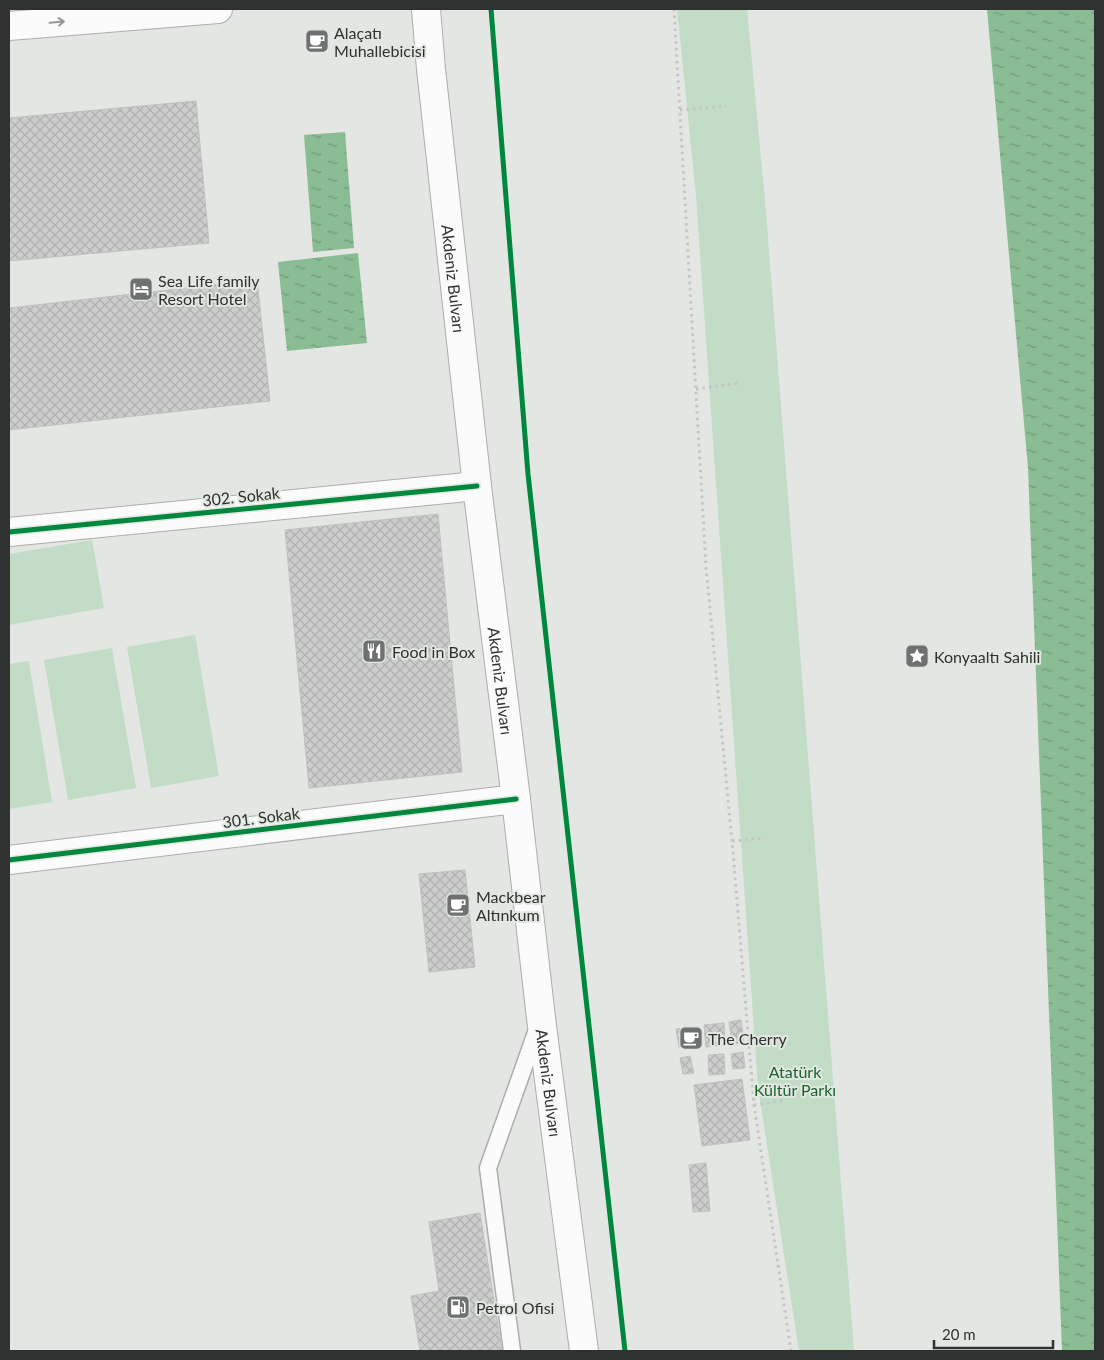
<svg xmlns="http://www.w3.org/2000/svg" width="1104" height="1360" font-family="Lato,sans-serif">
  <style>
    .park { fill: #c2dcc5 }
    .water { fill: url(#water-ripples) }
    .building { fill: url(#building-cross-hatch); stroke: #bfc1bf }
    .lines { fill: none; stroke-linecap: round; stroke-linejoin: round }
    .lane-casing { stroke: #acaeac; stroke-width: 19 }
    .street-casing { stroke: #acaeac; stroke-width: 30 }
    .secondary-casing { stroke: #acaeac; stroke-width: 30 }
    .path { stroke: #c5c5c5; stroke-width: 3; stroke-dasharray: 2.5 4; stroke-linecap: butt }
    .lane { stroke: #fbfbfb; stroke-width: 16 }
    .street { stroke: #fbfbfb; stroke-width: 28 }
    .secondary { stroke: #fbfbfb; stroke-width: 28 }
    .cycleway-casing { stroke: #e2e7e2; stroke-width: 8 }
    .cycleway { stroke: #00873e; stroke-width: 5 }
    .oneway { stroke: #959696 }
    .labels { text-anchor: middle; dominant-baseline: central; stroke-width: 4; stroke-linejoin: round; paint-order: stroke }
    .poi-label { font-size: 16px; fill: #2f3230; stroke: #e2e7e2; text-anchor: start }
    .street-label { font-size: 16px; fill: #2f3230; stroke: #e2e7e2 }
    .park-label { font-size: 16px; fill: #19652e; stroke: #e2e7e2 }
  </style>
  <defs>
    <pattern id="water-ripples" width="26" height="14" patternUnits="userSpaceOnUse" patternTransform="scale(1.25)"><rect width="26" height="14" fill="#8abd93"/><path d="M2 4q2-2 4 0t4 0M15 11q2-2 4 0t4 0" fill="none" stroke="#719a78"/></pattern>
    <pattern id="building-cross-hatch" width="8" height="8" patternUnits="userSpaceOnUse" patternTransform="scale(1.25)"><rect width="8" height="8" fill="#cccecc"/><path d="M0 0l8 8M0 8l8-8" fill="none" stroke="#b0b1b0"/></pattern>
  </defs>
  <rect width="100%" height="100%" fill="#e3e6e3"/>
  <path class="park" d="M 677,9 L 747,9 L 766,212 L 854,1351 L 799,1351 L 758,1087 L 696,196 Z
    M 92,540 L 104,608 L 9,625 L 9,554 Z
    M 195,635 L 219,776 L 151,788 L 127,647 Z
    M 112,648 L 136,788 L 68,800 L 44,660 Z
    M 29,661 L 52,802 L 9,809 L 9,664 Z"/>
  <path class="water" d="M 987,9 L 1095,9 L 1095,1351 L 1062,1351 L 1028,468 Z
    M 345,132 L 354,248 L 313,252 L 304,135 Z
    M 358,253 L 367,343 L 287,351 L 278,262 Z"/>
  <path class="building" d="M 196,101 L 209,243 L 9,261 L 9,118 Z
    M 257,280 L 270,401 L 9,430 L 9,308 Z
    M 438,514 L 462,772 L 309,788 L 285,530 Z
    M 465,870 L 475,967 L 429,972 L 419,874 Z
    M 741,1020 L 744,1043 L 732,1044 L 729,1022 Z
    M 724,1023 L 725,1045 L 706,1047 L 704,1025 Z
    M 694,1027 L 697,1044 L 679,1047 L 676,1029 Z
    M 743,1052 L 745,1068 L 733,1069 L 731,1054 Z
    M 724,1054 L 725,1074 L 709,1075 L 708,1055 Z
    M 690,1056 L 694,1073 L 683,1074 L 680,1058 Z
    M 742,1079 L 750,1140 L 702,1146 L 694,1085 Z
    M 706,1163 L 710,1211 L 693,1212 L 689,1165 Z
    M 480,1213 L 502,1351 L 420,1351 L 411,1296 L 439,1291 L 429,1222 Z"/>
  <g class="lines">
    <g class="lane-casing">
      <path id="lane" d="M 512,1351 L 488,1168 L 538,1027"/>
    </g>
    <g class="street-casing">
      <path id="street" d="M 9,532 L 477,486
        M 9,860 L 516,799"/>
    </g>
    <g class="secondary-casing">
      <g id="secondary">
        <path id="s1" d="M 426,9 L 431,69 L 477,486 L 516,799 L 541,1018 L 584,1351"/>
        <path d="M 9,26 L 218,9"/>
      </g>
    </g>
    <path class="path" d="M 674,9 L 706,567 L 732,841 L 754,1105 L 791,1351
      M 680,110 L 726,106
      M 696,389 L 740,383
      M 732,841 L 763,838
      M 754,1105 L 786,1100"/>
    <use href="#lane" class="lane"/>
    <use href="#street" class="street"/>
    <use href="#secondary" class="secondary"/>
    <g class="cycleway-casing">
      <path id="cycleway" d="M 491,9 L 528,474 L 625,1351
        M 9,532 L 477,486
        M 9,860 L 516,799"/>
    </g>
    <use href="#cycleway" class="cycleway"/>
  </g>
  <defs><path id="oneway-shaft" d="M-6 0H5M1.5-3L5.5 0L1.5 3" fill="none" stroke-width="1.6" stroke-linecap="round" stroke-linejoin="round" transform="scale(1.25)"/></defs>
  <use class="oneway" href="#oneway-shaft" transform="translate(57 22) rotate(-5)"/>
  <defs>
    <g id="cafe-square" transform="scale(1.25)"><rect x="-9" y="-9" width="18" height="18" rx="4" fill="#6e716f" stroke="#e2e7e2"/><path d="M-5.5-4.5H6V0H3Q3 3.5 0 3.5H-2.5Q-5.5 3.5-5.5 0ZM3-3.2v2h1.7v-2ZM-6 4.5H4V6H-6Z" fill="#fff"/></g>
    <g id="hotel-square" transform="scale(1.25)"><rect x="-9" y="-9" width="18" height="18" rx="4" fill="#6e716f" stroke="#e2e7e2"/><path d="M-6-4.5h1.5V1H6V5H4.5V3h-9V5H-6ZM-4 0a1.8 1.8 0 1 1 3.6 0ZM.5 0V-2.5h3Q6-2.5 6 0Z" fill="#fff"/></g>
    <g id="restaurant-square" transform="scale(1.25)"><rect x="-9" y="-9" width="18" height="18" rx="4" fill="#6e716f" stroke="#e2e7e2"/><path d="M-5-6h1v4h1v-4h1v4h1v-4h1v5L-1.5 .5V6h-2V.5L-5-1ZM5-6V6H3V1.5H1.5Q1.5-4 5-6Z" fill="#fff"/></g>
    <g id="sight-square" transform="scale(1.25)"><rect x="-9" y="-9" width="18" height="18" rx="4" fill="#6e716f" stroke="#e2e7e2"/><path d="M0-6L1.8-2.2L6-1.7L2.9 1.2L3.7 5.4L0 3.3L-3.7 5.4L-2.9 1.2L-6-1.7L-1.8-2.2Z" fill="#fff"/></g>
    <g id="fuel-square" transform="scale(1.25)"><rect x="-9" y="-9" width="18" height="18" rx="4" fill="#6e716f" stroke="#e2e7e2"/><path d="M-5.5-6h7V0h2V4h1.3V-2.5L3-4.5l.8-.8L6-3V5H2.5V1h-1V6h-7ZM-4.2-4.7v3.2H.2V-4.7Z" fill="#fff"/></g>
  </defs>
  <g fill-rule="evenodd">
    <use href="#cafe-square" x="317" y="41"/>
    <use href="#hotel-square" x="141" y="289"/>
    <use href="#restaurant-square" x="374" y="651"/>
    <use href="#sight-square" x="917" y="656"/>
    <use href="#cafe-square" x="458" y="905"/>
    <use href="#cafe-square" x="691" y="1038"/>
    <use href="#fuel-square" x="458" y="1307"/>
  </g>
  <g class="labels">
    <g class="poi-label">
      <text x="334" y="32">Alaçatı<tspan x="334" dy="18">Muhallebicisi</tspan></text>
      <text x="158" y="280">Sea Life family<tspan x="158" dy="18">Resort Hotel</tspan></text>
      <text x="392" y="651">Food in Box</text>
      <text x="934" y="656">Konyaaltı Sahili</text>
      <text x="476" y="896">Mackbear<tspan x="476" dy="18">Altınkum</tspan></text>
      <text x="708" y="1038">The Cherry</text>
      <text x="476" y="1307">Petrol Ofisi</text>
    </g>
    <g class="street-label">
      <text stroke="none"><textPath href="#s1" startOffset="271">Akdeniz Bulvarı</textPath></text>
      <text transform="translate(241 496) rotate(-6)">302. Sokak</text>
      <text stroke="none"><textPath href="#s1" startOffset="676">Akdeniz Bulvarı</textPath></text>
      <text transform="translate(261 817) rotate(-7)">301. Sokak</text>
      <text stroke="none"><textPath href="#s1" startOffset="1081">Akdeniz Bulvarı</textPath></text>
    </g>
    <g class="park-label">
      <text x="795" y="1071">Atatürk<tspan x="795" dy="18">Kültür Parkı</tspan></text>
    </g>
  </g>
  <rect width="1104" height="1360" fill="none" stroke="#2f3230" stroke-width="20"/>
  <path d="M934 1340v8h119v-8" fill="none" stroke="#2f3230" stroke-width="2.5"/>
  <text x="942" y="1340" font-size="15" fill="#2f3230" stroke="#e2e7e2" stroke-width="4" paint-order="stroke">20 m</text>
</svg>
